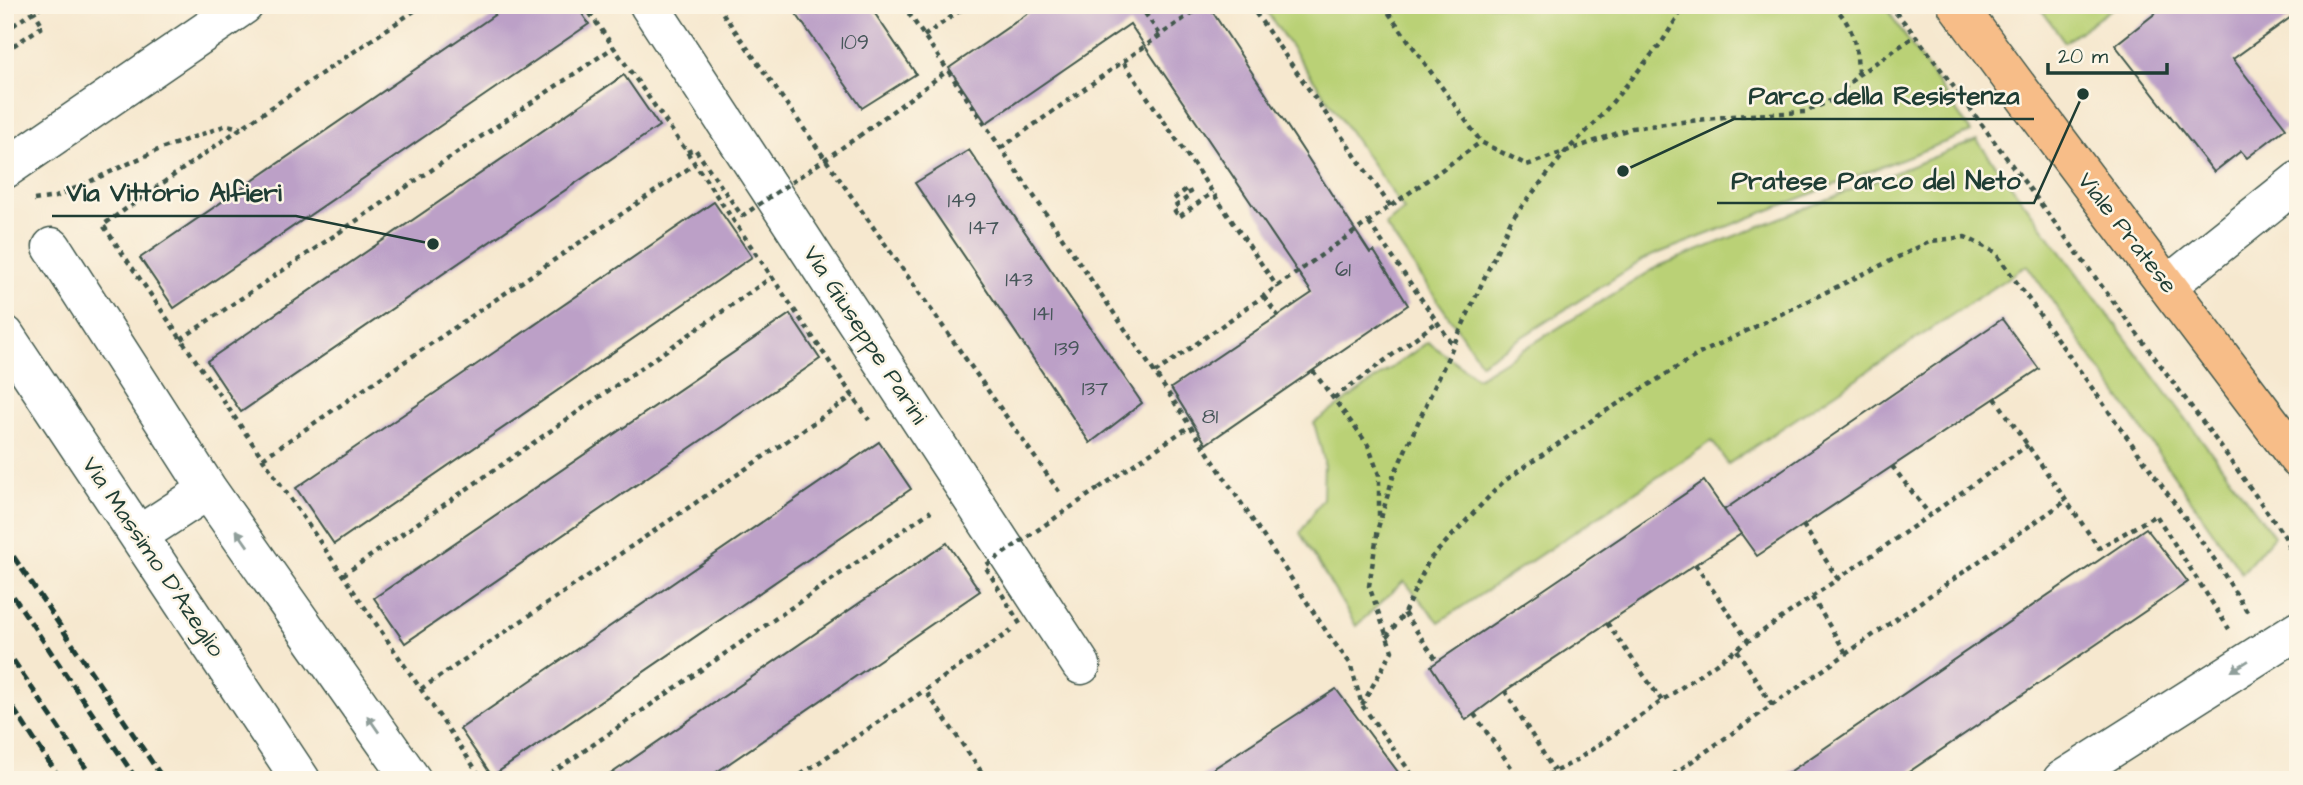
<svg xmlns="http://www.w3.org/2000/svg" width="2303" height="785" font-family="'Architects Daughter',sans-serif">
  <style>
    .green { fill: #bad176; stroke: #6c8755; stroke-width: 2 }
    .building { fill: #bca0c7 }
    .lines { fill: none; stroke-linecap: round; stroke-linejoin: round }
    .minor-casing { stroke: #3f574b; stroke-width: 41 }
    .major-casing { stroke: #3f574b; stroke-width: 41 }
    .path { stroke: #3f574b; stroke-width: 4.5; stroke-dasharray: 5 5; stroke-linecap: butt }
    .minor { stroke: #fff; stroke-width: 38 }
    .major { stroke: #f7bd88; stroke-width: 38 }
    .rail { stroke: #1f3d34; stroke-width: 5; stroke-dasharray: 10 5; stroke-linecap: butt }
    .path-bridge { stroke: #3f574b; stroke-width: 4.5; stroke-dasharray: 5 5; stroke-linecap: butt }
    .oneway { fill: #8f9e9a }
    .labels { text-anchor: middle; dominant-baseline: central; stroke-width: 5; stroke-linejoin: round; paint-order: stroke }
    .number-label { font-size: 21px; fill: #465659 }
    .street-label { font-size: 24px; fill: #1f3d34; stroke: #fcf5e5 }
    .leader { fill: none; stroke: #1f3d34; stroke-width: 2.5 }
    .callout-dot { fill: #1f3d34; stroke: #fcf5e5; stroke-width: 2.5 }
    .callout-label { font-size: 26px; text-anchor: middle; font-weight: bold; fill: #1f3d34; stroke: #fcf5e5; stroke-width: 5; stroke-linejoin: round; paint-order: stroke }
  </style>
  <rect width="100%" height="100%" fill="#fcf5e5"/>
  <filter id="ink" filterUnits="userSpaceOnUse"><feTurbulence type="fractalNoise" baseFrequency=".0143" numOctaves="2"/><feDisplacementMap in="SourceGraphic" scale="14" xChannelSelector="R" yChannelSelector="G"/><feConvolveMatrix kernelMatrix="1 2 1 2 8 2 1 2 1" color-interpolation-filters="sRGB"/></filter>
  <filter id="wash" filterUnits="userSpaceOnUse"><feTurbulence type="fractalNoise" baseFrequency=".00686" numOctaves="4" result="noise"/><feDisplacementMap in="SourceGraphic" scale="28" xChannelSelector="R" yChannelSelector="G"/><feGaussianBlur stdDeviation="1.57" result="paint"/><feColorMatrix in="noise" values="0 0 0 0 0 0 0 0 0 0 0 0 0 0 0 0 0 1.4 0 .05"/><feComposite in="paint" operator="in"/></filter>
  <g filter="url(#wash)">
    <rect width="100%" height="100%" fill="#f6e8cf"/>
    <path class="green" d="M 1262,5 L 1884,5 L 1971,132 L 1646,258 L 1481,363 L 1385,225 L 1404,210 Z
      M 2038,5 L 2117,5 L 2065,42 Z
      M 1977,140 L 2274,536 L 2242,573 L 2027,265 L 1728,464 L 1712,441 L 1439,622 L 1404,581 L 1356,626 L 1300,533 L 1323,498 L 1324,460 L 1314,423 L 1428,342 L 1477,378 L 1659,266 Z"/>
    <g id="blocks">
      <path class="building" d="M 509,5 L 576,5 L 589,24 L 174,308 L 140,258 Z
        M 790,5 L 869,5 L 916,74 L 862,108 Z
        M 1040,5 L 1208,5 L 1370,253 L 1374,251 L 1408,305 L 1206,444 L 1171,388 L 1312,293 L 1130,24 L 986,123 L 949,68 Z
        M 2166,5 L 2298,5 L 2298,12 L 2233,59 L 2286,128 L 2247,158 L 2241,151 L 2214,172 L 2115,45 Z
        M 624,75 L 659,126 L 241,412 L 207,361 Z
        M 969,150 L 1142,403 L 1090,443 L 915,183 Z
        M 714,202 L 752,257 L 334,544 L 296,488 Z
        M 790,314 L 820,359 L 405,643 L 374,598 Z
        M 2002,319 L 2039,369 L 1757,556 L 1724,510 Z
        M 879,442 L 911,489 L 492,776 L 460,729 Z
        M 1704,481 L 1741,534 L 1505,691 L 1466,720 L 1431,666 Z
        M 2146,528 L 2188,582 L 1897,780 L 1778,780 Z
        M 947,543 L 980,591 L 705,780 L 602,780 Z
        M 1336,689 L 1404,780 L 1196,780 Z"/>
    </g>
  </g>
  <g filter="url(#ink)">
    <use href="#blocks" fill-opacity="0" stroke="#3f574b" stroke-width="2"/>
    <g class="lines">
      <g class="minor-casing">
        <path id="minor" d="M 649,5 L 1081,665
          M 5,169 L 244,5
          M 52,247 L 208,490 L 412,780
          M 2168,285 L 2298,181
          M 5,335 L 301,780
          M 139,535 L 208,490
          M 2062,780 L 2298,630"/>
      </g>
      <g class="major-casing">
        <path id="major" d="M 1957,5 C 2069,158 2184,308 2298,459"/>
      </g>
      <path class="path" d="M 423,5 L 241,128 L 103,225 L 483,780
        M 584,5 L 687,152 L 869,420
        M 717,5 L 1060,493
        M 903,5 L 1155,373 L 1332,640 L 1350,663 L 1362,705 L 1416,780
        M 1250,5 L 1391,207
        M 1383,5 L 1481,142 L 1527,165 L 1632,128 L 1732,116 L 1805,112 L 1832,100 L 1858,75 L 1915,36
        M 1833,5 C 1854,27 1857,45 1858,74
        M 1889,5 L 1916,36 L 2219,444 L 2285,537 L 2295,566 L 2295,583 L 2298,588
        M 1145,13 L 1161,36
        M 5,31 L 43,5
        M 924,36 L 968,5
        M 5,51 L 43,26 L 34,11
        M 1124,63 L 1278,288
        M 859,136 L 947,71
        M 1001,148 L 1203,5
        M 1174,199 L 1188,188 L 1191,195 L 1173,208 L 1179,217 L 1213,192
        M 34,200 L 56,197 L 158,150 L 227,125 L 241,128
        M 1369,223 L 1453,345
        M 1264,297 L 1278,316
        M 181,339 L 614,47
        M 1313,371 L 1368,445 L 1379,475 L 1379,521
        M 1155,373 L 1481,142
        M 1334,398 L 1437,322
        M 1995,398 L 2099,548 L 2156,515 L 2229,629
        M 263,458 L 695,164
        M 1892,466 L 1930,515
        M 1099,488 L 1190,426
        M 1803,525 L 1838,579
        M 1695,564 L 1748,641
        M 343,575 L 772,277
        M 1812,597 L 1846,653
        M 1404,613 L 1438,662
        M 1607,623 L 1662,701
        M 1387,637 L 1404,613 L 1429,560 L 1503,482 L 1601,414 L 1699,354 L 1931,241 L 1965,237 L 1995,252 L 2217,563 L 2249,615
        M 1737,650 L 1772,705
        M 421,689 L 853,396
        M 1505,691 L 1554,771
        M 1362,705 L 1392,651 L 1369,586 L 1378,528 L 1393,477 L 1511,220 L 1567,150 L 1596,122 L 1662,42 L 1685,5
        M 1474,714 L 1520,780
        M 542,780 L 931,511
        M 793,780 L 925,690
        M 987,780 L 925,690 L 1011,631
        M 1538,780 L 1574,762 L 1930,515 L 2028,445
        M 1665,780 L 2067,500"/>
      <use href="#minor" class="minor"/>
      <use href="#major" class="major"/>
      <path class="rail" d="M 5,544 L 164,780
        M 5,584 L 137,780
        M 5,648 L 94,780
        M 5,696 L 61,780"/>
      <path class="path-bridge" d="M 687,152 L 695,149 L 742,216 L 859,136
        M 1020,624 L 985,566 L 1099,488"/>
    </g>
    <defs><path id="oneway-solid" d="M-6-.8H1V-3.2L6.5 0L1 3.2V.8H-6Z" transform="scale(1.75)"/></defs>
    <g class="oneway">
      <use href="#oneway-solid" transform="translate(242 538) rotate(-125)"/>
      <use href="#oneway-solid" transform="translate(2240 666) rotate(148)"/>
      <use href="#oneway-solid" transform="translate(373 724) rotate(-125)"/>
    </g>
  </g>
  <g class="labels">
    <g class="number-label">
      <text x="855" y="42">109</text>
      <text x="962" y="200">149</text>
      <text x="984" y="227">147</text>
      <text x="1343" y="269">61</text>
      <text x="1019" y="279">143</text>
      <text x="1043" y="313">141</text>
      <text x="1067" y="348">139</text>
      <text x="1095" y="388">137</text>
      <text x="1210" y="416">81</text>
    </g>
    <g class="street-label">
      <text transform="translate(2127 233) rotate(52)">Viale Pratese</text>
      <text transform="translate(865 335) rotate(57)">Via Giuseppe Parini</text>
      <text transform="translate(153 557) rotate(56)">Via Massimo D'Azeglio</text>
    </g>
  </g>
  <path class="leader" d="M1623 171L1734 119H2034M2083 94L2034 203H1717M433 244L296 216H52"/>
  <g class="callout-dot">
    <circle cx="1623" cy="171" r="7"/>
    <circle cx="2083" cy="94" r="7"/>
    <circle cx="433" cy="244" r="7"/>
  </g>
  <g class="callout-label">
    <text x="1884" y="104">Parco della Resistenza</text>
    <text x="1876" y="189">Pratese Parco del Neto</text>
    <text x="174" y="201">Via Vittorio Alfieri</text>
  </g>
  <rect width="2303" height="785" fill="none" stroke="#fcf5e5" stroke-width="28"/>
  <path d="M2048 63v10h119v-10" fill="none" stroke="#1f3d34" stroke-width="3.5"/>
  <text x="2058" y="63" font-size="21" fill="#1f3d34" stroke="#fcf5e5" stroke-width="5" paint-order="stroke">20 m</text>
</svg>
